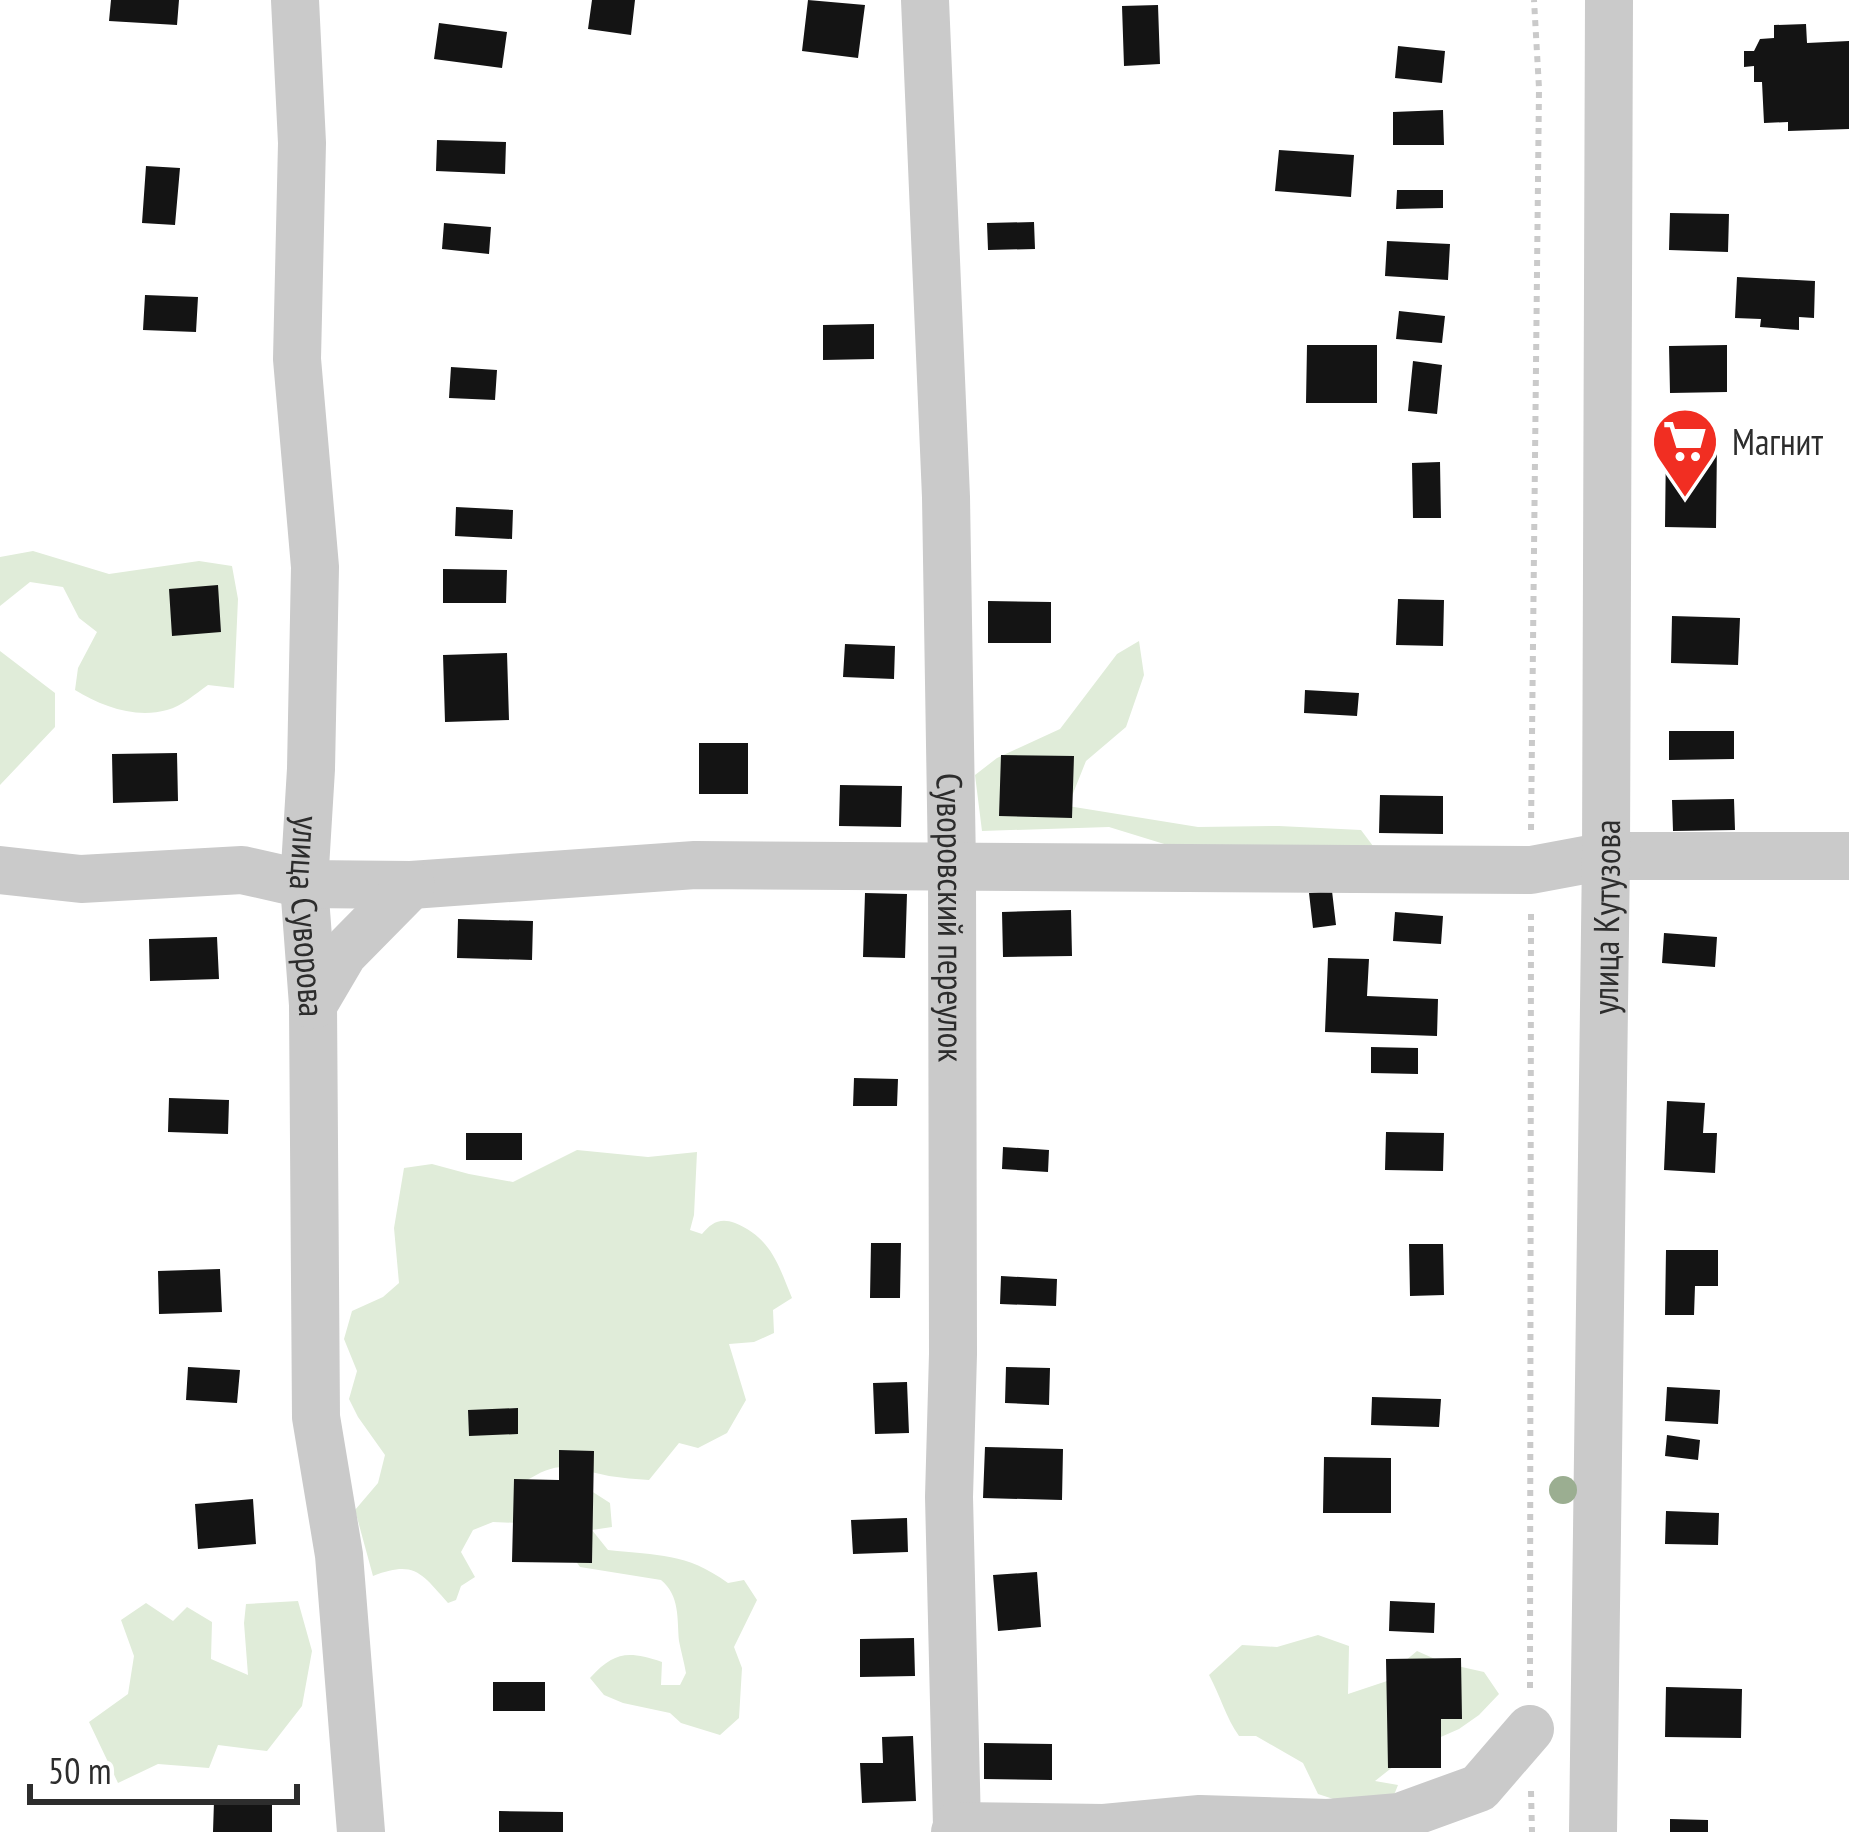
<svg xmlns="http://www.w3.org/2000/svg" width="1849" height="1832" font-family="'PT Sans Narrow',sans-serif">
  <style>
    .green { fill: #e0ecd9 }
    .building { fill: #141414 }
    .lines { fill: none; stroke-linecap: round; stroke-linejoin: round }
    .path { stroke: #cacaca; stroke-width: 6; stroke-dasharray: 6 6; stroke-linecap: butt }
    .minor { stroke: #cacaca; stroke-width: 48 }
    .tree { fill: #9bae91 }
    .labels { text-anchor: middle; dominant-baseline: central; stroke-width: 12; stroke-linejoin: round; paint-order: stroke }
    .poi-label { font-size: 36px; fill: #2d2d2d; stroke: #fff; text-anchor: start }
    .street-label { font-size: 36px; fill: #2d2d2d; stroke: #fff }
  </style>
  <rect width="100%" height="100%" fill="#fff"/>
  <path class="green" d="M 33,551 L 109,574 L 199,561 L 232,566 L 238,599 L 234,688 L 208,685 C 195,694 182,706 167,710 C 135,719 101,706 75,690 L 78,668 L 97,632 L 79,618 L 63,587 L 30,582 L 0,606 L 0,557 Z
    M 1139,641 L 1144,675 L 1126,727 L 1086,761 L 1068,806 L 1198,827 L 1279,826 L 1361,830 L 1376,850 L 1174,847 L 1109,827 L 982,831 L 975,775 L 997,758 L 1060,729 L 1117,654 Z
    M 0,651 L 55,693 L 55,727 L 0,785 Z
    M 577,1150 L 648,1157 L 697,1152 L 694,1215 L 690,1230 L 702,1234 C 711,1223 720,1217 735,1223 C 771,1238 778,1264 792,1298 L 773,1310 L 774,1333 L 754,1342 L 729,1344 L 746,1400 L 727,1433 L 698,1448 L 679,1443 L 649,1480 C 636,1479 622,1478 609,1476 C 568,1468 561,1458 523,1483 L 582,1485 L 610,1503 L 612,1527 L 592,1530 L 608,1550 C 659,1556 685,1552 728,1583 L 744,1580 L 757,1600 L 734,1647 L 742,1668 L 739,1718 L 720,1735 L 681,1723 L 670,1713 L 623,1703 L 604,1695 L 590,1678 C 615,1651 628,1651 662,1662 L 661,1685 L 680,1685 L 686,1673 C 684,1662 681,1651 679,1641 C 677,1618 680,1596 661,1580 L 580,1567 L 556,1533 L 520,1523 L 493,1522 L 473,1530 L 461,1552 L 475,1577 L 461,1586 L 456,1600 L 448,1603 C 421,1573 415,1560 373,1576 L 355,1510 L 378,1483 L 385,1455 L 358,1417 L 349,1399 L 357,1371 L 344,1339 L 352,1311 L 383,1297 L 399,1283 L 394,1228 L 404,1168 L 432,1164 L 469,1174 L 513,1182 Z
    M 298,1601 L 312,1651 L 302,1706 L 267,1751 L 218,1745 L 209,1768 L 158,1764 L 118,1783 L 89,1722 L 128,1694 L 134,1656 L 121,1620 L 146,1603 L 173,1621 L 187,1607 L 212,1622 L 211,1659 L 248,1675 L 244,1623 L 246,1604 Z
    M 1318,1635 L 1349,1646 L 1348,1694 L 1387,1681 L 1399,1666 L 1417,1651 L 1444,1663 L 1484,1672 L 1499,1694 L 1479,1715 L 1459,1729 L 1418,1747 L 1375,1781 L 1398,1785 L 1390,1805 L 1355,1806 L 1318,1794 L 1303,1763 L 1256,1736 L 1239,1736 C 1226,1718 1220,1695 1209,1675 L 1242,1645 L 1277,1647 Z"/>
  <path class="building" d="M 111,0 L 179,0 L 177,25 L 109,21 Z
    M 592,0 L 635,0 L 631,35 L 588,29 Z
    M 808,0 L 865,5 L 858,58 L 802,51 Z
    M 1158,5 L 1160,64 L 1124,66 L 1122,6 Z
    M 439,23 L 507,32 L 502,68 L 434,59 Z
    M 1806,24 L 1807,43 L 1849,41 L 1849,129 L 1788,131 L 1788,122 L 1764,123 L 1762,82 L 1754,82 L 1754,66 L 1744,67 L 1744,51 L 1754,51 L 1760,39 L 1774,38 L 1774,25 Z
    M 1398,46 L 1445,51 L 1442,83 L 1395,78 Z
    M 1443,110 L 1444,145 L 1393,145 L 1393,112 Z
    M 437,140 L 506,142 L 505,174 L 436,171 Z
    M 1279,150 L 1354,155 L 1351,197 L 1275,191 Z
    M 146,166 L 180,168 L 175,225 L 142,223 Z
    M 1397,190 L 1443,190 L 1443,208 L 1396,209 Z
    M 1670,213 L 1729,214 L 1728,252 L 1669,250 Z
    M 1034,222 L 1035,249 L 988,250 L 987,223 Z
    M 444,223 L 491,227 L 489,254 L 442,249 Z
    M 1387,241 L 1450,244 L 1448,280 L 1385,276 Z
    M 1737,277 L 1815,281 L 1814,318 L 1799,317 L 1799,330 L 1760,327 L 1761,319 L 1735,318 Z
    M 145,295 L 198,297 L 196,332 L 143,330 Z
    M 1399,311 L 1445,316 L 1442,343 L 1396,339 Z
    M 874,324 L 874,359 L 823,360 L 823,325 Z
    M 1307,345 L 1377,345 L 1377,403 L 1306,403 Z
    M 1727,345 L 1727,392 L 1670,393 L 1669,346 Z
    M 1413,361 L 1442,365 L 1437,414 L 1408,411 Z
    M 451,367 L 497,370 L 495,400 L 449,398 Z
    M 1666,444 L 1717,444 L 1716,528 L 1665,527 Z
    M 1440,462 L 1441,518 L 1413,518 L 1412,463 Z
    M 456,507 L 513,510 L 512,539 L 455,536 Z
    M 443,569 L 507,570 L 506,603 L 443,603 Z
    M 218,585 L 221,632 L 172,636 L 169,589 Z
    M 1398,599 L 1444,600 L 1443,646 L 1396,645 Z
    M 988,601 L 1051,602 L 1051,643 L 988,643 Z
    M 1672,616 L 1740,618 L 1738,665 L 1671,663 Z
    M 845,644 L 895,646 L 894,679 L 843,677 Z
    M 507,653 L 509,720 L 445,722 L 443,655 Z
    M 1305,690 L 1359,693 L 1357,716 L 1304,713 Z
    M 1669,731 L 1734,731 L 1734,759 L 1669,760 Z
    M 699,743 L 748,743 L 748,794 L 699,794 Z
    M 177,753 L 178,801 L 113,803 L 112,754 Z
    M 1001,755 L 1074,756 L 1072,818 L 999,816 Z
    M 840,785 L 902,786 L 901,827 L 839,826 Z
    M 1380,795 L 1443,796 L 1443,834 L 1379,833 Z
    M 1734,799 L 1735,830 L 1673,831 L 1672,800 Z
    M 1332,891 L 1336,925 L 1313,928 L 1309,893 Z
    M 865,893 L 907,894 L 905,958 L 863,957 Z
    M 1071,910 L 1072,956 L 1003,957 L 1002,912 Z
    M 1395,912 L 1443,916 L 1441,944 L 1393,941 Z
    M 458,919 L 533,921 L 532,960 L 457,958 Z
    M 1664,933 L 1717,937 L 1715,967 L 1662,963 Z
    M 217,937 L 219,979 L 150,981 L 149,939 Z
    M 1328,958 L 1369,959 L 1367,996 L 1438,999 L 1437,1036 L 1325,1032 Z
    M 1371,1047 L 1418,1048 L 1418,1074 L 1371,1073 Z
    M 854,1078 L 898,1079 L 897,1106 L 853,1106 Z
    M 169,1098 L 229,1100 L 228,1134 L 168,1132 Z
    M 1667,1101 L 1705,1103 L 1703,1133 L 1717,1133 L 1715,1173 L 1664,1170 Z
    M 1386,1132 L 1444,1133 L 1443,1171 L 1385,1170 Z
    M 466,1133 L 522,1133 L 522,1160 L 466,1160 Z
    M 1003,1147 L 1049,1150 L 1048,1172 L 1002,1169 Z
    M 871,1243 L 901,1243 L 900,1298 L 870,1298 Z
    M 1409,1244 L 1443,1244 L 1444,1295 L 1410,1296 Z
    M 1666,1250 L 1718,1250 L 1718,1286 L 1695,1286 L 1694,1315 L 1665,1315 Z
    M 220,1269 L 222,1312 L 159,1314 L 158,1271 Z
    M 1001,1276 L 1057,1279 L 1056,1306 L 1000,1304 Z
    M 188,1367 L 240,1370 L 237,1403 L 186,1400 Z
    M 1006,1367 L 1050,1368 L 1049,1405 L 1005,1403 Z
    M 907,1382 L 909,1433 L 875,1434 L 873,1383 Z
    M 1667,1387 L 1720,1390 L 1718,1424 L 1665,1421 Z
    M 1372,1397 L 1441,1399 L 1439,1427 L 1371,1425 Z
    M 518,1408 L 518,1434 L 469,1436 L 468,1410 Z
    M 1667,1435 L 1700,1440 L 1698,1460 L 1665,1456 Z
    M 985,1447 L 1063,1449 L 1062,1500 L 983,1498 Z
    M 559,1450 L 594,1451 L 592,1563 L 512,1562 L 514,1479 L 559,1480 Z
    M 1324,1457 L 1391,1458 L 1391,1513 L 1323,1513 Z
    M 253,1499 L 256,1544 L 198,1549 L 195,1504 Z
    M 1666,1511 L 1719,1513 L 1718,1545 L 1665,1544 Z
    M 907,1518 L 908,1552 L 853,1554 L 851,1520 Z
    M 1037,1572 L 1041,1627 L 998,1631 L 993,1575 Z
    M 1390,1601 L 1435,1603 L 1434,1633 L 1389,1631 Z
    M 914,1638 L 915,1676 L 860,1677 L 860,1639 Z
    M 1461,1658 L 1462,1719 L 1441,1719 L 1441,1768 L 1388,1768 L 1386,1659 Z
    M 493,1682 L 545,1682 L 545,1711 L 493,1711 Z
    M 1666,1687 L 1742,1689 L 1741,1738 L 1665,1737 Z
    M 913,1736 L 916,1801 L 862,1803 L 860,1763 L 883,1763 L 882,1737 Z
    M 984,1743 L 1052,1744 L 1052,1780 L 984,1779 Z
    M 214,1801 L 272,1801 L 272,1832 L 213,1832 Z
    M 499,1811 L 563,1812 L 563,1832 L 499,1832 Z
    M 1670,1819 L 1708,1820 L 1708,1832 L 1670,1832 Z"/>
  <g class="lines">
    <path class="path" d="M 1531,830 L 1539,88 L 1534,0
      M 1530,1688 L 1531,909
      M 1531,1791 L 1532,1832"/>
    <g class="minor">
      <path id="s1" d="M 295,0 L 302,143 L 297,359 L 315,567 L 311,769 L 304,884 L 313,1005 L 316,1417 L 339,1555 L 361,1832"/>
      <path id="s2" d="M 925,0 L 946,497 L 952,867 L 953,1354 L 949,1497 L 957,1826 L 955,1832"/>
      <path d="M 0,870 L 81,879 L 242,870 L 304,884 L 411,885 L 695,865 L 1531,870 L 1606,856 L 1849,856"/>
      <path d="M 313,1005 L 343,954 L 411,885"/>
      <path d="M 957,1826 L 1104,1828 L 1200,1819 L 1328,1823 L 1399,1817 L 1479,1788 L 1530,1729"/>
      <path id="s3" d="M 1593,1832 L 1606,856 L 1609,0"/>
    </g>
  </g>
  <circle class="tree" cx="1563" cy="1490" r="14"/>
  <defs>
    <g id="supermarket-pin" transform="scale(3.45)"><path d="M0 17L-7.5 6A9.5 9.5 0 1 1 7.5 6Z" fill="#f12e22" stroke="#fff"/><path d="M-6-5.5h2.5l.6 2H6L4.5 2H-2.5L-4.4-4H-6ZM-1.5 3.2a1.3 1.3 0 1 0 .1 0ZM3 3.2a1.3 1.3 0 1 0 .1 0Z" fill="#fff"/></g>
  </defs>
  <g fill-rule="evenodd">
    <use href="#supermarket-pin" x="1685" y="441"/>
  </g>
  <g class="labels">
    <g class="poi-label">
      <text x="1732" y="441">Магнит</text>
    </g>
    <g class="street-label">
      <text stroke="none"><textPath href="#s2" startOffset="918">Суворовский переулок</textPath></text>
      <text stroke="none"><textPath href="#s3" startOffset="915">улица Кутузова</textPath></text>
      <text stroke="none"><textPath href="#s1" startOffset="918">улица Суворова</textPath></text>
    </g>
  </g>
  <path d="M30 1784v18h267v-18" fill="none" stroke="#2d2d2d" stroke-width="6"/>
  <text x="48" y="1784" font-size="36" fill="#2d2d2d" stroke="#ffffff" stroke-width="9" paint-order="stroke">50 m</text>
</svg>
